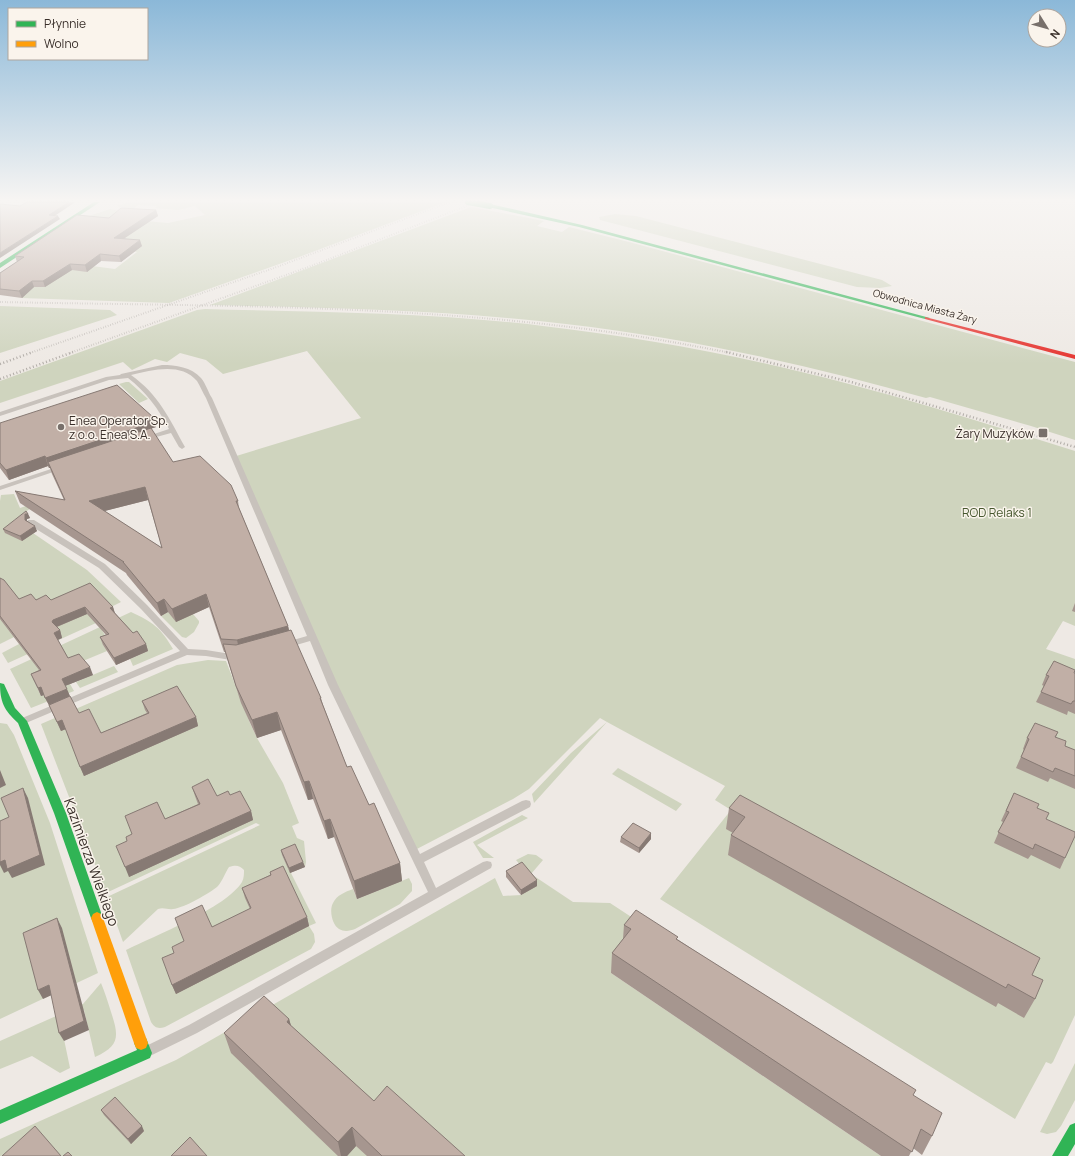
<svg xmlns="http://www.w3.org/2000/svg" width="1075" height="1156" font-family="Manrope,sans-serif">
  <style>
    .green { fill: #cfd4be }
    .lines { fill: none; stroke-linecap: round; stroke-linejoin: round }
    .lane { fill: #c8c2bc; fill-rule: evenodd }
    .fast { fill: #30b455; fill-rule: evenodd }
    .slow { fill: #ff9f0a; fill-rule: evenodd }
    .jam { fill: #e5322d; fill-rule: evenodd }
    .rail-far1 { stroke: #b0aba6; stroke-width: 2; stroke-dasharray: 0.5 2; stroke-linecap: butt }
    .rail { stroke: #b0aba6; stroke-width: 2.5; stroke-dasharray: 1 2.5; stroke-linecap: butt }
    .fast-bridge { stroke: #30b455; stroke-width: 6 }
    .wall { fill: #a6968f; fill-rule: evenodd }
    .shaded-wall { fill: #877a74 }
    .building { fill: #c1afa6; stroke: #877a74; fill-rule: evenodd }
    .poi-dot { fill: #78706b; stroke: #faf4ec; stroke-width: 1.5 }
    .labels { text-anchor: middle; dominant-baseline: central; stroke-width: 3; stroke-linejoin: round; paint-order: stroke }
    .far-street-label { font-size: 10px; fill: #392f2a; stroke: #faf4ec }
    .poi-label { font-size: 12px; fill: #392f2a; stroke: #faf4ec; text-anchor: start }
    .park-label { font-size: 12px; fill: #46572e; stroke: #faf4ec }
    .near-street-label { font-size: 14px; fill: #392f2a; stroke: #faf4ec }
  </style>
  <rect width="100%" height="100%" fill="#eee9e4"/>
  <path class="green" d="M 128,202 L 446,202 L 299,257 L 169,303 L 21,298 L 33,287 L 40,287 L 35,251 L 87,272 L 92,266 L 115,269 L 137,252 L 125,250 L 67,230 L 89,216 L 110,209 L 120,211 L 123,219 L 168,223 L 205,215 L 195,206 L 178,210 L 155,208 L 157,206 L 138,205 L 132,210 L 117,206 Z
    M 471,207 L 544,221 L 537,226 L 562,232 L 569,227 L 629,242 L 1075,362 L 1075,440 L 1031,426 L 930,397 L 926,398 C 808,365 689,338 566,324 C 448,310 329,308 210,305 Z
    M 615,214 L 636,216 L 882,280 L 892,286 L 880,288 L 857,287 L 600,220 L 599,217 Z
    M 0,306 L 110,310 L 117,315 L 0,353 Z
    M 205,309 C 317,312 431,312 543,326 C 646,338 748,357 849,384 C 925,404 1000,428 1075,451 L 1075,626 L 1063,621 L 1046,649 L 1075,659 L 1075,1015 L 1053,1062 L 1051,1064 L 1046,1062 L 1015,1119 L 660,899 L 731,810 L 715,800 L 725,786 L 607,722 L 534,803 L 532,794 L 571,753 L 607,722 L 600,718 L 529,789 L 513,799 L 413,851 L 233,457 L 361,418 L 307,351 L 223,374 L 206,360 L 180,353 L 167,362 L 155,359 L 132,370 L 123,362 L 0,403 L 0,381 L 197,310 Z
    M 126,382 L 129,382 L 148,399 L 139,403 L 119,384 Z
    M 14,494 L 20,508 L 41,501 L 14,520 L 87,570 L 121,602 L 109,608 L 96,623 L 8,663 L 2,653 L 19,644 L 14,637 L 0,644 L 0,501 L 1,495 Z
    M 131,612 C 154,623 160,627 173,649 L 133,666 L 130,659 L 148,651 L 116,619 Z
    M 168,612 L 193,614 L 199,621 L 199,623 L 194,632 L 186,638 L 182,637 L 161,616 Z
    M 100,627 L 109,642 L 103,645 L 107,651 L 71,666 L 57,647 Z
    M 51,650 L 34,681 L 41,696 L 70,684 L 74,691 L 31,708 L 10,669 Z
    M 208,660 L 226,661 L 250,723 L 257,738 L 283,783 L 299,823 L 292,826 L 297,838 L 304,841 L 306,862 L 305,867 L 296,849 L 282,855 L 316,923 L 309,926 L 314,934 L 315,942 L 311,949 L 165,1027 C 158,1029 155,1028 151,1022 L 126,950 C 154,936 226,908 242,882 C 244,878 244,874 244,870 C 239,865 236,865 229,867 C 225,873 223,880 218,886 C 210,893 184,908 173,909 C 168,910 164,907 158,909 L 123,942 L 107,897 L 260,825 L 256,823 L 106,893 L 41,724 L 177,665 Z
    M 114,666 L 118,672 L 80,688 L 76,682 Z
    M 0,723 L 7,724 L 14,735 L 50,823 L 98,973 L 0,1019 Z
    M 618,768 L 682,804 L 676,811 L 612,774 Z
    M 522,815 L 528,818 L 477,845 L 494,858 L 483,858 L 473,842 Z
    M 528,854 L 536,855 L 543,860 L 531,874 L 573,902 L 610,903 L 671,943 L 611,973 L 881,1156 L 0,1156 L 0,1139 L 176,1060 L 495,878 L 503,896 L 521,895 L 522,867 L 516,860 Z
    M 409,878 L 412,884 L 412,891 L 400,904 L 355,929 C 350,931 344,932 339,929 C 332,925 329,910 333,903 C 337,895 345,892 353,889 L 357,899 Z
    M 101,983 C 105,993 108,1002 111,1012 C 119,1036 120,1046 95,1057 L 84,1010 L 60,1020 L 70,1068 L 60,1073 L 32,1056 L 0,1069 L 0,1041 L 83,1004 Z
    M 1075,1063 L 1075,1100 L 1061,1126 L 1056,1132 L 1047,1134 L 1040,1132 Z"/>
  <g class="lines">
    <path class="lane" d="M 162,365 C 176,365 191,367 201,378 C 206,384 208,392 212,398 L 338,685 L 420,854 L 522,801 L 526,800 L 530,801 L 531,804 L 530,807 L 424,862 L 436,888 L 483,862 L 487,861 L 491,862 L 492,865 L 491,868 L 197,1033 L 150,1056 L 146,1054 L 144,1050 L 146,1046 L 189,1025 L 428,892 L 328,685 L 310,641 L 286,648 L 283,647 L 282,645 L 283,643 L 307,636 L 206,398 C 203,393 200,386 197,381 C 181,362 152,370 131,375 C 159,395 169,418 185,447 L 182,449 L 179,447 L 171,433 L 149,439 L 145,439 L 145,437 L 169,429 C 158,408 146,392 128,378 L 109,380 L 0,416 L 0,412 L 106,377 L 120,375 L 121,374 Z
      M 60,466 L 62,467 L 63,468 L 62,469 L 0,490 L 0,486 Z
      M 28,520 L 34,520 L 105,564 L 147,605 L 188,649 L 206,650 L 237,655 L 240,656 L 241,658 L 240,660 L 237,661 L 206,656 L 187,655 L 26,723 L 23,724 L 20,723 L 18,721 L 20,719 L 180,651 L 141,609 L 99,568 L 28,524 L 27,522 Z"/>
    <path class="fast" d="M 94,202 L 100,202 L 0,268 L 0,263 Z
      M 490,204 L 582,225 L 930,318 L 925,319 L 579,227 L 488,207 L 488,205 Z
      M 0,683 L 4,684 L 15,708 L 27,721 L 66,813 L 103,918 L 101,922 L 97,924 L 93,922 L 91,918 L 54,813 L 18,723 C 4,710 0,702 0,683 Z
      M 141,1036 L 146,1038 L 152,1053 L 150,1058 L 0,1124 L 0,1110 L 137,1050 L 134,1043 L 136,1038 Z
      M 1075,1123 L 1075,1144 L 1068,1156 L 1052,1156 L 1070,1125 Z"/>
    <path class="slow" d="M 97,912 L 101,914 L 103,918 L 148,1043 L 146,1048 L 141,1050 L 136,1048 L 134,1043 L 91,918 L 93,914 Z"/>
    <path class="jam" d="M 925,317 L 1075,355 L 1075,359 L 925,319 Z"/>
    <path class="rail-far1" d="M 0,302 C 192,306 387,304 578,328 C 629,334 680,343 731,353
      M 30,353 L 274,268 L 450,202
      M 70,353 L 311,266 L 477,202"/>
    <path class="rail" d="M 726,352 L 851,382 L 1075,447
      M 0,364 L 33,352
      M 0,379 L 73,352"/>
    <path class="fast-bridge" d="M 468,202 L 490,206"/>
  </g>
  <path class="wall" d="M 156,210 L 158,216 L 124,238 L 142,246 L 121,262 L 101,261 L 87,272 L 72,270 L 45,287 L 34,287 L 22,298 L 0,295 L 0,273 L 17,262 L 15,256 L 109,218 Z
    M 0,423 L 156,427 L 150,429 L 173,462 L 238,501 L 239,508 L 288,626 L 289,630 L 321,698 L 323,705 L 347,767 L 369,805 L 400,863 L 402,881 L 357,899 L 334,837 L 328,839 L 313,799 L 308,800 L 281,730 L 257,738 L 241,703 L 225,652 L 224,652 L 209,607 L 176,622 L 168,612 L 161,616 L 127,575 L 126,573 L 20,503 L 15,491 L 64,500 L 52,474 L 50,468 L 49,468 L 48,466 L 9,480 L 0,468 ZM 148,500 L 162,548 L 104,511 Z
    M 28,514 L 30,518 L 27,519 L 27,521 L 37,531 L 22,541 L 5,533 L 3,529 Z
    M 0,578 L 19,599 L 51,600 L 113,607 L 115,613 L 133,633 L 146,644 L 148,651 L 116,665 L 103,645 L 100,637 L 106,635 L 87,614 L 57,627 L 60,630 L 62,638 L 58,640 L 68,658 L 93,675 L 65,686 L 69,696 L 79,713 L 101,733 L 147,713 L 145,710 L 142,701 L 196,717 L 198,726 L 84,776 L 66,729 L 61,731 L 44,695 L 41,696 L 34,681 L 31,674 L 39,670 L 0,619 Z
    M 1075,603 L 1075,612 L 1072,611 Z
    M 1074,673 L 1075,673 L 1075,714 L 1068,711 L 1067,715 L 1036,702 L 1044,686 L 1042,685 L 1046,675 Z
    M 1058,732 L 1056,737 L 1065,746 L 1075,750 L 1075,789 L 1050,778 L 1048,782 L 1016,768 L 1024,750 L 1023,749 L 1027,738 Z
    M 192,787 L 217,796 L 230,795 L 251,811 L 253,820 L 129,877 L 127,841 L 165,819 L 198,804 L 195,796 Z
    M 1014,793 L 1037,808 L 1046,819 L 1065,858 L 1060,869 L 1031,855 L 1028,859 L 994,843 L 1003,822 L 1001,821 Z
    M 729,808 L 1032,975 L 1035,999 L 1024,1018 L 998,1003 L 996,1007 L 728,855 L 731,835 L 733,833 L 726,829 Z
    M 621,837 L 651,839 L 639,853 L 620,842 Z
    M 281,850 L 303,862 L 305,867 L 290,873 L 282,855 Z
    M 506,871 L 537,886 L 521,895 L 506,877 Z
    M 270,872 L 307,917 L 309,926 L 176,994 L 172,985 L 174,953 L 212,927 L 250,909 L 245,898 L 242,888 L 270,875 Z
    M 624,925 L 677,939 L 913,1095 L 932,1136 L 922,1155 L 913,1148 L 909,1156 L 881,1156 L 611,973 L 612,953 L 623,939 Z
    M 289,1019 L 291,1026 L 374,1101 L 465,1156 L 367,1156 L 356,1146 L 347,1156 L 338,1156 L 231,1053 L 224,1033 Z
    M 101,1110 L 144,1131 L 131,1144 L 104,1115 Z"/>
  <path class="shaded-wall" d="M 69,202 L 74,202 L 74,203 L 50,219 L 49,215 Z
    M 156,210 L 158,216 L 116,244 L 114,238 Z
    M 58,216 L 60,219 L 0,258 L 0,253 Z
    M 140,240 L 142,246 L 121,262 L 119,256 Z
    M 100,254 L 101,261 L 87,272 L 85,265 Z
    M 70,264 L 72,270 L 45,287 L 43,281 Z
    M 32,281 L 34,287 L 22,298 L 19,291 Z
    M 153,417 L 156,427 L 48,462 L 50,468 L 49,468 L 46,458 Z
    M 45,456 L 48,466 L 9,480 L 6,470 Z
    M 145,487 L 148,500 L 93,514 L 89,501 Z
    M 25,514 L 28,514 L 30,518 L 27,519 L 27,525 L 25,520 Z
    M 35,526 L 37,531 L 22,541 L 20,536 Z
    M 206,594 L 209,607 L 176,622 L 172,609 Z
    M 164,599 L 168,612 L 161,616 L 157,603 Z
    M 85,607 L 87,614 L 56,627 L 52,622 L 53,620 Z
    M 113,607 L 115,614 L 110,608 Z
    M 288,626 L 291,639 L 240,653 L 237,640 Z
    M 60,630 L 62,638 L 57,640 L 54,633 Z
    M 146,644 L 148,651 L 116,665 L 114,658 Z
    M 90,667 L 93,675 L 65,686 L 62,679 Z
    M 41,687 L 44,695 L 41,696 L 38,688 Z
    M 67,689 L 70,696 L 49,705 L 45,698 Z
    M 277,712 L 281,730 L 257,738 L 252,720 Z
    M 196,717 L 198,726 L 84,776 L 80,767 Z
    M 62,720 L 66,729 L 61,731 L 57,722 Z
    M 0,770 L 6,785 L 0,788 Z
    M 309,781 L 313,799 L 308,800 L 304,782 Z
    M 23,788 L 28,798 L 45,865 L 12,878 L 8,871 L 4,873 L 0,865 L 0,862 Z
    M 251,811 L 253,820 L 129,877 L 125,867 Z
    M 330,819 L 334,837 L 328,839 L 324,821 Z
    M 651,833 L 651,839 L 639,853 L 639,848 Z
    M 303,862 L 305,867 L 290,873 L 289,868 Z
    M 400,863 L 402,881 L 357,899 L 354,881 Z
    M 537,880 L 537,886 L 521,895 L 521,890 Z
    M 307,917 L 309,926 L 176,994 L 172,985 Z
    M 57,918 L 62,928 L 89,1030 L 64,1041 L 59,1033 Z
    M 49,985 L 54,994 L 43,999 L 38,990 Z
    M 289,1019 L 295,1039 L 287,1022 Z
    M 142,1126 L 144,1131 L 131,1144 L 128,1139 Z
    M 352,1127 L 356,1146 L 347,1156 L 341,1156 L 338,1142 Z"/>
  <path class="building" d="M 27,202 L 69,202 L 49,215 L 58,216 L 0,253 L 0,204 L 20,206 Z
    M 121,208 L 156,210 L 114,238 L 140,240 L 119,256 L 100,254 L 85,265 L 70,264 L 43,281 L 32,281 L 19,291 L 0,289 L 0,273 L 24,257 L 15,256 L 77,215 L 109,218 Z
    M 117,385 L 153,417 L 145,420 L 148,424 L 46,458 L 45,456 L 6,470 L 0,463 L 0,423 Z
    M 151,428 L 173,462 L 200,456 L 231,485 L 238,501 L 236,501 L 288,626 L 237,640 L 221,639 L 206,594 L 172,609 L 164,599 L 157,603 L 123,562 L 124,562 L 15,491 L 65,500 L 48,462 ZM 145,487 L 162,548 L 89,501 Z
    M 26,511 L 28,514 L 25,514 L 25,520 L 35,526 L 20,536 L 3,529 Z
    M 0,578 L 4,580 L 19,599 L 31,594 L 36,600 L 46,595 L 51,600 L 90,583 L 113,607 L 110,608 L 133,633 L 137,631 L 146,644 L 114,658 L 100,637 L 109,634 L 85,607 L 53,620 L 52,622 L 60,630 L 54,633 L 68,658 L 79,654 L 90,667 L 62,679 L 67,689 L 45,698 L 41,687 L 38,688 L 31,674 L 41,670 L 0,616 Z
    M 291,630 L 321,698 L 320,698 L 347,767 L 351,766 L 369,805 L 374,803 L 400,863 L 354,881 L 330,819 L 324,821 L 309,781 L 304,782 L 277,712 L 252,720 L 236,686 L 223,644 L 236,645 Z
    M 1054,661 L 1075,670 L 1074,673 L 1075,673 L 1075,701 L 1073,701 L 1071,704 L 1041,692 L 1049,676 L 1046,675 Z
    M 177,686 L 196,717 L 80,767 L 62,720 L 57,722 L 49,705 L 70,696 L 79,713 L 89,709 L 101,733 L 149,713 L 142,701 Z
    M 1035,723 L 1058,732 L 1055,737 L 1066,741 L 1065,746 L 1075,750 L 1075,776 L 1055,768 L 1053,772 L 1021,757 L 1029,739 L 1027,738 Z
    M 208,779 L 217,796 L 228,791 L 230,795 L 240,791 L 251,811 L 125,867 L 116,846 L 127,841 L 126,837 L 132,834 L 125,816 L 157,802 L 165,819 L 200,804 L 192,787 Z
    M 23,788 L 40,855 L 7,869 L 5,860 L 0,862 L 0,821 L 9,817 L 1,798 Z
    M 1014,793 L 1039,804 L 1037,808 L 1049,813 L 1046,819 L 1075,832 L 1075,836 L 1065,858 L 1035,844 L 1033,849 L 998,832 L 1009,812 L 1006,811 Z
    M 740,795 L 1040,958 L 1032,975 L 1043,980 L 1035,999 L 1008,984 L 1006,988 L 731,835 L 745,817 L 729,808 Z
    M 633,823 L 651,833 L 639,848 L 621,837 Z
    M 295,844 L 303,862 L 289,868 L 281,850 Z
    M 522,862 L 537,880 L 521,890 L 506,871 Z
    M 283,866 L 307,917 L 172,985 L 162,958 L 174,953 L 172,947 L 184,941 L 175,918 L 202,905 L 212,927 L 251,908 L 242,888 L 271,875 L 270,872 Z
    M 636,910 L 678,937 L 676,939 L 916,1090 L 913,1095 L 942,1113 L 932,1136 L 921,1129 L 912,1152 L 612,953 L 631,929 L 624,925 Z
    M 57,918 L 84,1021 L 59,1033 L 49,985 L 38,990 L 23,933 Z
    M 264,996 L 289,1019 L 287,1022 L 374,1101 L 387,1086 L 465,1156 L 382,1156 L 352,1127 L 338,1142 L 224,1033 Z
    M 115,1097 L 142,1126 L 128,1139 L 101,1110 Z
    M 35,1126 L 61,1156 L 2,1156 Z
    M 190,1137 L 207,1156 L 171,1156 Z
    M 68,1152 L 72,1156 L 63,1156 Z"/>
  <linearGradient id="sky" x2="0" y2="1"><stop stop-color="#8bb8d8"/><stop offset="0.55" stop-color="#f7f5f3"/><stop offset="1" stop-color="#f7f5f3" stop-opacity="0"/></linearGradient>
  <rect width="1075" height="364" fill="url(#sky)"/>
  <g class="poi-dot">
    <circle cx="61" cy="427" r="4"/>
    <rect x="1038" y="428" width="10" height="10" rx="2"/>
  </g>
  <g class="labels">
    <g class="far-street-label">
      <text transform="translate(925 306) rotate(15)">Obwodnica Miasta Żary</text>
    </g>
    <g class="poi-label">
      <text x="69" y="420">Enea Operator Sp.<tspan x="69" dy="14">z o.o. Enea S.A.</tspan></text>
      <text x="1034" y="433" text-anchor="end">Żary Muzyków</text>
    </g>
    <g class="park-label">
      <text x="997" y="512">ROD Relaks 1</text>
    </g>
    <g class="near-street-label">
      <text transform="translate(92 862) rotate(70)">Kazimierza Wielkiego</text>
    </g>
  </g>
  <rect x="8" y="8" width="140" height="52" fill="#faf4ec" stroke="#ada59e"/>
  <rect x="16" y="21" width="20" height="6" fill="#30b455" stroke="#ada59e"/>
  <text x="44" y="28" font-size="12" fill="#392f2a">Płynnie</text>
  <rect x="16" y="41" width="20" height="6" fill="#ff9f0a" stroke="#ada59e"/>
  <text x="44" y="48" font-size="12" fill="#392f2a">Wolno</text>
  <g transform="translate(1047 28) rotate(127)"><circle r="19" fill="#faf4ec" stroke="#ada59e"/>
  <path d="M0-3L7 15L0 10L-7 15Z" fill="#78706b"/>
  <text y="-6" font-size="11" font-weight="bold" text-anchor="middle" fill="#392f2a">N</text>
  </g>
</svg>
